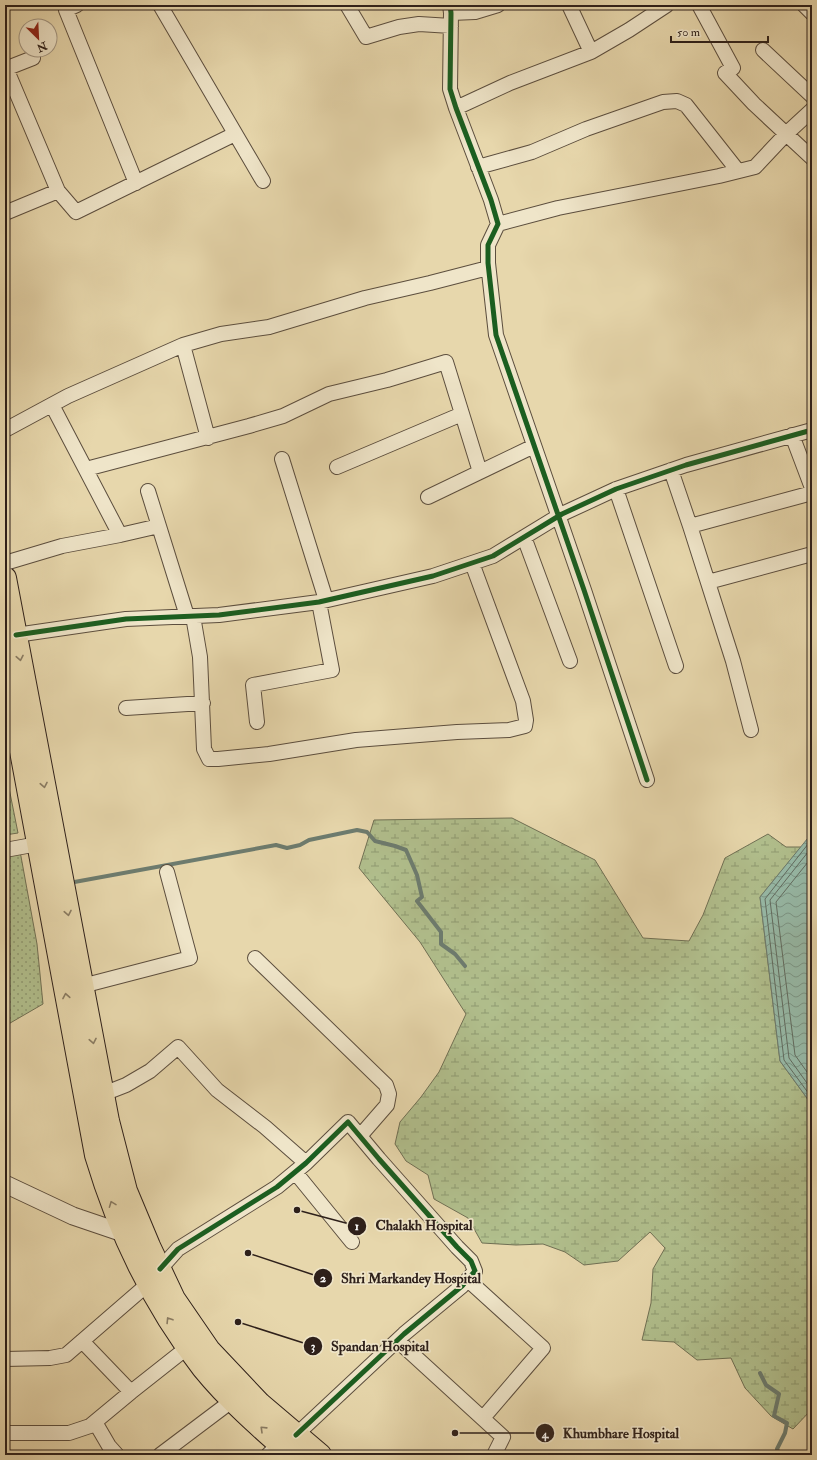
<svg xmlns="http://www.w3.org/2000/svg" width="817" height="1460" font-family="'IM FELL Double Pica',serif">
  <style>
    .grass { fill: url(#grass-dots); stroke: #707054 }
    .wetland { fill: url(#wetland-marsh); stroke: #707054 }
    .water { fill: url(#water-waves); stroke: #6d7c6f }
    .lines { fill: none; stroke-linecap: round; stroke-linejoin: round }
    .shore { stroke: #626d61; stroke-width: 1 }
    .stream { stroke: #6d7c6f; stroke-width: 4 }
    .minor-casing { stroke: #5c4e3e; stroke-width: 16 }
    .tertiary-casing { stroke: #5c4e3e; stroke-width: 19 }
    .trunk-casing { stroke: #2e201a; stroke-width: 24 }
    .minor { stroke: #efe5c9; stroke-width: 14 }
    .tertiary { stroke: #efe5c9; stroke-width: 17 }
    .trunk { stroke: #e7d7ac; stroke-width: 22 }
    .cycleway-casing { stroke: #efe5c9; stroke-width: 8 }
    .cycleway { stroke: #1b5e20; stroke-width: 5 }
    .oneway { stroke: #8a7c63 }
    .leader { fill: none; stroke: #2e201a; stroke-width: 1.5 }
    .callout-dot { fill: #2e201a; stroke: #efe5c9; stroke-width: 1.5 }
    .mark-label { font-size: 12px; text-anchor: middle; font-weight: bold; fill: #fff }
    .callout-label { font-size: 14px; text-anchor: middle; font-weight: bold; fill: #2e201a; stroke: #efe5c9; stroke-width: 3.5; stroke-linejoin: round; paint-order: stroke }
  </style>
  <defs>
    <pattern id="grass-dots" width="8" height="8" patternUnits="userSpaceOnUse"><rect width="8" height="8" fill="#b1bf8d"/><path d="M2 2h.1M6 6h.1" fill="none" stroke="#909b72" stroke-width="1.8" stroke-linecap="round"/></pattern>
    <pattern id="wetland-marsh" width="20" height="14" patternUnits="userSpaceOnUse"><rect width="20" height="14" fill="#b1bf8d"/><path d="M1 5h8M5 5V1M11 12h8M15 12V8" fill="none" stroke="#909b72"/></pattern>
    <pattern id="water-waves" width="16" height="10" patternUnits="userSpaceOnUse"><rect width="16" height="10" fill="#97baa8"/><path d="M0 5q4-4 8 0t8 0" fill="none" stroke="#7c9788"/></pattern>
  </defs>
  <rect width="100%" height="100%" fill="#e7d7ac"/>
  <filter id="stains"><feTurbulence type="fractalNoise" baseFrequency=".005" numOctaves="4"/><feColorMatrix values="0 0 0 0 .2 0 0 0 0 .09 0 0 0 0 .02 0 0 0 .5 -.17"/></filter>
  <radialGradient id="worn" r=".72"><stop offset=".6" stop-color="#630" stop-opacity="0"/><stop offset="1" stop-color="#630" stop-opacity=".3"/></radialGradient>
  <path class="grass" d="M 5,768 L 18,833 L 5,835 Z
    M 20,851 L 37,944 L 43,1004 L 5,1026 L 5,854 Z"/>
  <path class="wetland" d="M 512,818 L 595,860 L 643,938 L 689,941 L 703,915 L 725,858 L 768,834 L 786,847 L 801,847 L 760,897 L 780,1061 L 812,1105 L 812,1409 L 793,1429 L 771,1416 L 745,1388 L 731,1358 L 697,1360 L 674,1342 L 642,1340 L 651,1303 L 653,1269 L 665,1248 L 650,1232 L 618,1261 L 584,1265 L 565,1252 L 543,1244 L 516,1245 L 482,1243 L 468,1218 L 434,1199 L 428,1175 L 406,1161 L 395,1144 L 400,1122 L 421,1097 L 439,1072 L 466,1014 L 420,942 L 359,868 L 374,820 Z"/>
  <path class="water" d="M 812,833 L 812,1105 L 780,1061 L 760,897 Z"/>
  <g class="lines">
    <path class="shore" d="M 812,839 L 765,899 L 784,1060 L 812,1098
      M 812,847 L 770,900 L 789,1058 L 812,1090
      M 812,857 L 776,902 L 795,1055 L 812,1079"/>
    <path class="stream" d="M 69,883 L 276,845 L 287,848 L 300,845 L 309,840 L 357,830 L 367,832 L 375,841 L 395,846 L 406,850 L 417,875 L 422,897 L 417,901 L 441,932 L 441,944 L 455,954 L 465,966
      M 760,1373 L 766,1385 L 779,1394 L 774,1416 L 787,1423 L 785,1433 L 777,1449 L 780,1455"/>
    <g class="minor-casing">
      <path id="minor" d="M 77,5 L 66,10 L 136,183
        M 160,5 L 263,181
        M 347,5 L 366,37 L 399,27 L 419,24 L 451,26
        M 450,5 L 451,13 L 450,89 L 456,108 L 491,200 L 498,224 L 488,245 L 488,263 L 496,335 L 584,590 L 647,780
        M 699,5 L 733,68 L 725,73 L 754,104 L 812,158
        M 804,5 L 812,13
        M 451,13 L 475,12 L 498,5
        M 763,50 L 812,96
        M 591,52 L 629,30 L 667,5
        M 5,69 L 33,58
        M 456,108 L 510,83 L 591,52 L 569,5
        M 478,167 L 532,152 L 586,129 L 663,102 L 677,101 L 686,105 L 738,171
        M 58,191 L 76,212 L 235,134
        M 5,213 L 58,191 L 6,68
        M 498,224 L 558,208 L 719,176 L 755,167 L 786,134 L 812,110
        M 183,345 L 208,438
        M 5,430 L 68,396 L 183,345 L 221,334 L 269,327 L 365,298 L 430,283 L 488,268
        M 792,435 L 812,488
        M 282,459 L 326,600
        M 337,467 L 462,414
        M 86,469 L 249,426 L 283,416 L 329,394 L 387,380 L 446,362 L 480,472
        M 671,470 L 690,526 L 733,661 L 751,730
        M 616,489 L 676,666
        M 148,491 L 187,616
        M 428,497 L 534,446
        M 690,526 L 812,493
        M 120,535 L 159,526
        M 524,537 L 570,661
        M 5,563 L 62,546 L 120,535 L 52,405
        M 708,582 L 812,554
        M 193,616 L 200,657 L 204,749 L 209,759 L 218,759 L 269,754 L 356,740 L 457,732 L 509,730 L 525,726 L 526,720 L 523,701 L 472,563
        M 16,635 L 126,619 L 219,615 L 319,602 L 433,576 L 493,556 L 562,514 L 616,489 L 686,465 L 812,430
        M 126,708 L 203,703
        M 257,722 L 253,685 L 332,670 L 319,602
        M 5,850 L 38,844
        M 255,958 L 386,1085 L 389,1094 L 387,1105 L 360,1136
        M 82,986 L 190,958 L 167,872
        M 103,1094 L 126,1085 L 150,1071 L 178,1047 L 217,1090 L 265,1127 L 306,1163
        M 295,1172 L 352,1242
        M 160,1269 L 178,1249 L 277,1187 L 306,1163 L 348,1122 L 379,1159 L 457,1247 L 471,1261 L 475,1271 L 462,1286 L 404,1334 L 296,1435
        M 468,1280 L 543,1348 L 483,1418
        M 82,1341 L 131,1392
        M 398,1341 L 503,1437 L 494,1455
        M 5,1359 L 50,1358 L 66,1355 L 148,1284
        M 95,1422 L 109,1446 L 117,1455
        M 5,1433 L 69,1433 L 90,1426 L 131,1392 L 188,1347
        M 160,1455 L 233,1400
        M 268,1455 L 279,1444"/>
    </g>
    <g class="tertiary-casing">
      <path id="tertiary" d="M 5,1184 L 73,1216 L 123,1233"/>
    </g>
    <g class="trunk-casing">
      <path id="trunk" d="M 5,578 L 108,1121 L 126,1191 L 149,1246 L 174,1299 L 209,1350 L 260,1404 L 320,1455
        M 5,665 L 96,1155 C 119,1232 153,1304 203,1368 C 229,1400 261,1428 292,1455"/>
    </g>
    <use href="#minor" class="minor"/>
    <use href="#tertiary" class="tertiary"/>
    <use href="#trunk" class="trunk"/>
    <g class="cycleway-casing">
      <path id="cycleway" d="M 450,5 L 451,13 L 450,89 L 456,108 L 491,200 L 498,224 L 488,245 L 488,263 L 496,335 L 584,590 L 647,780
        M 16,635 L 126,619 L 219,615 L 319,602 L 433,576 L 493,556 L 562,514 L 616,489 L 686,465 L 812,430
        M 160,1269 L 178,1249 L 277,1187 L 306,1163 L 348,1122 L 379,1159 L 457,1247 L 471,1261 L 475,1271 L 462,1286 L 404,1334 L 296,1435"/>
    </g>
    <use href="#cycleway" class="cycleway"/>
  </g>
  <defs><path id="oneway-chevron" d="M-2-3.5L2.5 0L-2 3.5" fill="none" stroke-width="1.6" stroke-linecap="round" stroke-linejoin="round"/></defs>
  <g class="oneway">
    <use href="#oneway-chevron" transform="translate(20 658) rotate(79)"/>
    <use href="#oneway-chevron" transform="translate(44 785) rotate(79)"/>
    <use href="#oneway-chevron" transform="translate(68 913) rotate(79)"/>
    <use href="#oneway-chevron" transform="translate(66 996) rotate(-100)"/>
    <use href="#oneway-chevron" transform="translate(93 1041) rotate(79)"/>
    <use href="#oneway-chevron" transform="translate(112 1204) rotate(-111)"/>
    <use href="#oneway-chevron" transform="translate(169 1320) rotate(-122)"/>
    <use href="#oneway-chevron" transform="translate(263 1429) rotate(-136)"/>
  </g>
  <path class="leader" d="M297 1210L357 1226M248 1253L323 1278M238 1322L313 1346M455 1433L545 1433"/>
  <g class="callout-dot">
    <circle cx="297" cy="1210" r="4"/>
    <circle cx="248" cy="1253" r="4"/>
    <circle cx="238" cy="1322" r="4"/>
    <circle cx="455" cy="1433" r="4"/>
    <circle cx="357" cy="1226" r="10"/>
    <circle cx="323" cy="1278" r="10"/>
    <circle cx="313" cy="1346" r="10"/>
    <circle cx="545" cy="1433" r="10"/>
  </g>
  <g class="mark-label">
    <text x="357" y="1230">1</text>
    <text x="323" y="1282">2</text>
    <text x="313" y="1350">3</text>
    <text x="545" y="1438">4</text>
  </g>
  <g class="callout-label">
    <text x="424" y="1230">Chalakh Hospital</text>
    <text x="411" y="1283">Shri Markandey Hospital</text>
    <text x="380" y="1351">Spandan Hospital</text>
    <text x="621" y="1438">Khumbhare Hospital</text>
  </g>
  <rect width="817" height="1460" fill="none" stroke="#e7d7ac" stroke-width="20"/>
  <rect x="6" y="6" width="805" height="1448" fill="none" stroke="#2e201a" stroke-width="2"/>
  <rect x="10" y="10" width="797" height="1440" fill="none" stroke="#2e201a"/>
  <g transform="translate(38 38) rotate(156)"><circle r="19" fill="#efe5c9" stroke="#a29683"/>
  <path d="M0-3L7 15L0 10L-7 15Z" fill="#8f2418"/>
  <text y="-6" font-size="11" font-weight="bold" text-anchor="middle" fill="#2e201a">N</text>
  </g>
  <path d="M671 36v6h97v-6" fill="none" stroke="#2e201a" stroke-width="2"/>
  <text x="677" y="36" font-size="12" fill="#2e201a" stroke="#efe5c9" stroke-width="3" paint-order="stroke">50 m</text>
  <rect width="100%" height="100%" filter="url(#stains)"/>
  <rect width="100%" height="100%" fill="url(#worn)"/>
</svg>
